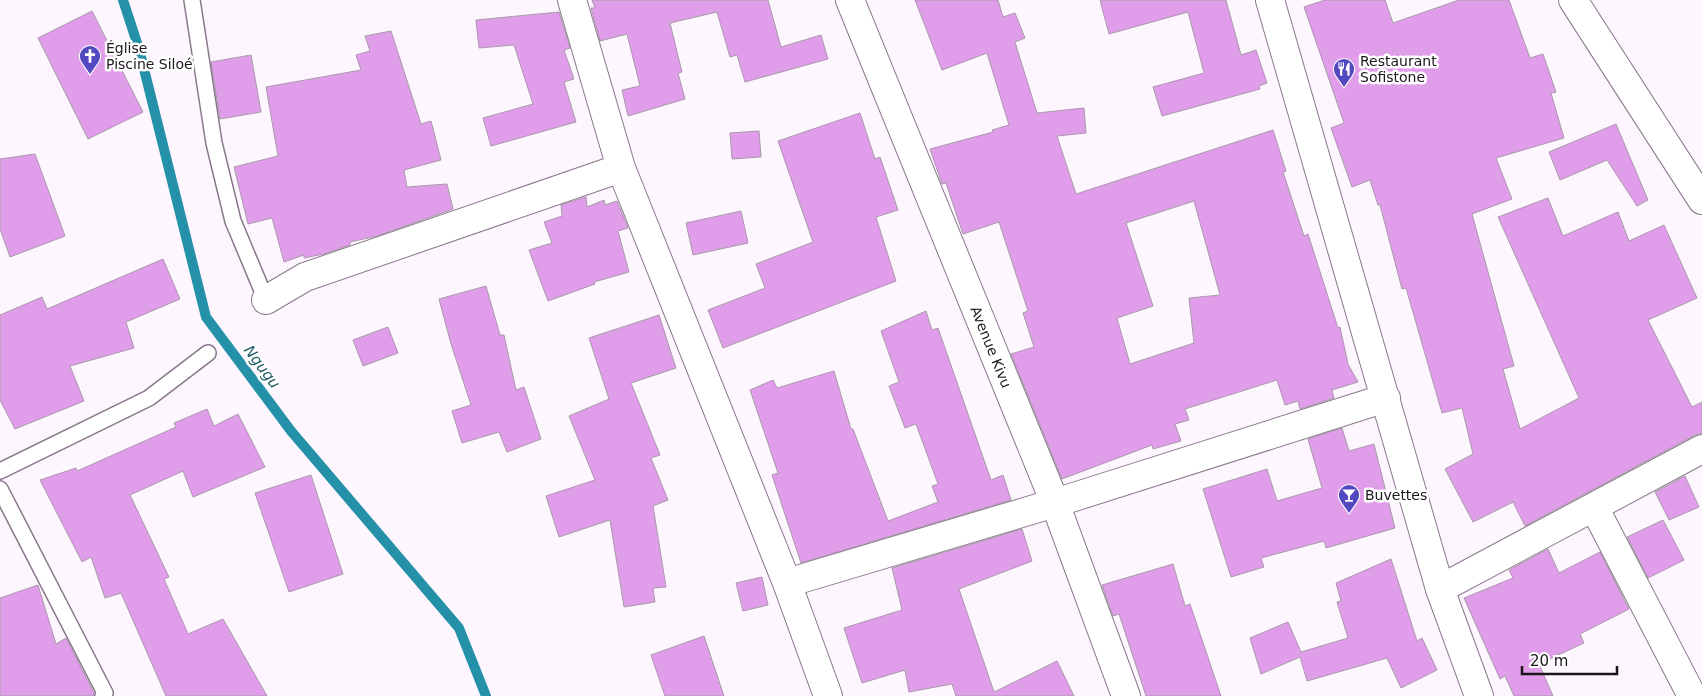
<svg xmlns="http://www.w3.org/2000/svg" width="1702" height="696" font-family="'DejaVu Sans',sans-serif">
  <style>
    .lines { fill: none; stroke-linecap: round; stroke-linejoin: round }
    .stream { stroke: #2491a8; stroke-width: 10 }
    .building { fill: #e09de9; stroke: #a999ab; fill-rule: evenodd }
    .service-casing { stroke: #88788a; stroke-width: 18 }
    .minor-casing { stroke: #88788a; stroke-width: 30 }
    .tertiary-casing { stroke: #88788a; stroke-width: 30 }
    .primary-casing { stroke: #88788a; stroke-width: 30 }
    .service { stroke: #fff; stroke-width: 15 }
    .minor { stroke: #fff; stroke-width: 28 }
    .tertiary { stroke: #fff; stroke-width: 28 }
    .primary { stroke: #fff; stroke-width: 28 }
    .labels { text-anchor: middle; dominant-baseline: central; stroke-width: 5; stroke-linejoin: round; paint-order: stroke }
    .poi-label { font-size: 14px; fill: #1c161d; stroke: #fff; text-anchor: start }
    .street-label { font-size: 14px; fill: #1c161d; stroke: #fff }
    .water-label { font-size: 15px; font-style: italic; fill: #1e5965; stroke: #fff }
  </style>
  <rect width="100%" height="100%" fill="#fdf6fe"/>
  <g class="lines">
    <path class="stream" d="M 123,0 L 139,49 L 206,317 L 291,431 L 459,628 L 486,696"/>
  </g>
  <path class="building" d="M 592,0 L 768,0 L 781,47 L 821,35 L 828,59 L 745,82 L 737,55 L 730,57 L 717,12 L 670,23 L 682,72 L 678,73 L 685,99 L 628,116 L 622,90 L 640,86 L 627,34 L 600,41 L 591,8 L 595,8 Z
    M 915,0 L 998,0 L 1003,17 L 1015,13 L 1025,38 L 1015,42 L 1037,113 L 1084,108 L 1086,133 L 1057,136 L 1076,194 L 1273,130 L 1286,171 L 1283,172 L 1304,236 L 1308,234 L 1338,328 L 1340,327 L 1348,364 L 1358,382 L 1332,390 L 1334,398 L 1300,409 L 1298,401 L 1285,405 L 1277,380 L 1185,409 L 1189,420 L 1175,424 L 1181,441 L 1153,449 L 1152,445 L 1062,479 L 1011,354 L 1034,347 L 1023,313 L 1028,311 L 999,222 L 963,234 L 946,183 L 942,184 L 930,149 L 993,132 L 992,130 L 1009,125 L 987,53 L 942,70 ZM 1194,201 L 1220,295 L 1189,298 L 1194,343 L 1130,364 L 1117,318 L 1153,306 L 1126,223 Z
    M 1100,0 L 1226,0 L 1241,55 L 1256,50 L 1267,83 L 1259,86 L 1260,89 L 1162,116 L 1153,87 L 1204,73 L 1188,12 L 1109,34 Z
    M 1325,0 L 1385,0 L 1393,23 L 1459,0 L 1509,0 L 1530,58 L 1543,54 L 1556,92 L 1551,93 L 1564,138 L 1496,158 L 1512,199 L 1472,214 L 1514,366 L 1503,369 L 1520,429 L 1579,398 L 1498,217 L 1548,198 L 1563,236 L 1618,212 L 1629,241 L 1664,225 L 1697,298 L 1648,320 L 1692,407 L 1702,402 L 1702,433 L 1695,435 L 1525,526 L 1513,502 L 1473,522 L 1445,469 L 1473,454 L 1462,408 L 1442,413 L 1406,288 L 1402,289 L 1380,205 L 1378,205 L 1370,180 L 1352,187 L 1331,128 L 1344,123 L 1304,7 Z
    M 92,11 L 143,112 L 88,139 L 38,38 Z
    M 559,12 L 570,48 L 564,50 L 574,79 L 564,82 L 576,122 L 491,146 L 483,118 L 533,104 L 514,45 L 479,48 L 476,20 Z
    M 391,31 L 421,124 L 431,121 L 441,160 L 404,170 L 407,187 L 447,184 L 453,209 L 377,236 L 350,242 L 350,245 L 324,254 L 304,258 L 304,255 L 284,262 L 272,218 L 248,224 L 234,167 L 278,156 L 266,87 L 361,70 L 356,55 L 370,51 L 365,36 Z
    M 251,55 L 261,112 L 220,119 L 211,62 Z
    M 860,113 L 875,159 L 880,157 L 898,210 L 876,217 L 896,281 L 723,348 L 708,310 L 765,288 L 756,264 L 813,242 L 778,141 Z
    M 1616,124 L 1648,200 L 1637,206 L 1607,160 L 1560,180 L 1549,152 Z
    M 759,131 L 761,157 L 732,159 L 730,133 Z
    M 35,154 L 65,236 L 10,257 L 0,229 L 0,159 Z
    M 586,197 L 587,207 L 604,200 L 605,205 L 617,201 L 628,228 L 618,231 L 629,272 L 594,282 L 595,284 L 548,301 L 529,250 L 552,243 L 544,222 L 562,216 L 561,205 Z
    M 741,211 L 748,243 L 693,255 L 686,223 Z
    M 163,259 L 180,299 L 126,322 L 134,348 L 70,366 L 84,401 L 15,429 L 0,400 L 0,315 L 42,297 L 47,309 Z
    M 486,286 L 500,335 L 504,335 L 516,390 L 524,387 L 541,439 L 507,452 L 499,432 L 462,443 L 452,411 L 471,405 L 451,344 L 439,299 Z
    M 926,311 L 932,330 L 938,328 L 991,480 L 1003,475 L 1011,500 L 801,563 L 772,475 L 778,473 L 750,390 L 773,380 L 777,388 L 834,371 L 851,429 L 853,429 L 888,521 L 938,502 L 932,486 L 938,484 L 916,424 L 905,428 L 889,386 L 899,382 L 881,331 Z
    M 659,315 L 676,368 L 631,383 L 660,455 L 651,458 L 668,500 L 653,506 L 666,587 L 653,588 L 655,602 L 624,607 L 610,520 L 559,537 L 546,496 L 595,480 L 569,416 L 609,399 L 589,338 Z
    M 388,327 L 398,353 L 363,366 L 353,340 Z
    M 207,409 L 214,426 L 238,414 L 265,467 L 193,497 L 183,471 L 130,495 L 169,577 L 164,579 L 188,634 L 223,619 L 267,696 L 166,696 L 121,593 L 105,598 L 91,557 L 82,562 L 40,480 L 76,468 L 77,471 L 176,427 L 174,423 Z
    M 1342,428 L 1349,451 L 1374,444 L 1395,528 L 1326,548 L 1324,541 L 1261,558 L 1264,567 L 1231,577 L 1203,489 L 1267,469 L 1277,501 L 1322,488 L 1308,439 Z
    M 311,475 L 343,574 L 289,592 L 255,493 Z
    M 1685,476 L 1699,507 L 1669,520 L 1655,492 Z
    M 1663,520 L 1684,560 L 1648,578 L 1627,537 Z
    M 1022,529 L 1032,561 L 959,589 L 994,692 L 1057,661 L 1074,696 L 956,696 L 952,684 L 909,692 L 905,670 L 862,683 L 844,628 L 902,610 L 892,568 Z
    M 1548,549 L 1559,573 L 1600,552 L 1629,609 L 1580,634 L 1584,643 L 1539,664 L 1553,696 L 1514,696 L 1505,676 L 1500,679 L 1464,598 L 1513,578 L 1509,570 Z
    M 1391,559 L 1417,641 L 1422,638 L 1437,670 L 1401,688 L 1387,658 L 1307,681 L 1300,657 L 1261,674 L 1250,638 L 1288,622 L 1301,652 L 1348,638 L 1337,602 L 1341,601 L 1336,583 Z
    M 1173,564 L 1185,606 L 1190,604 L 1221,696 L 1146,696 L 1119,614 L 1113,616 L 1102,585 Z
    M 762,577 L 768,605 L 743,611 L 736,583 Z
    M 38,585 L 56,644 L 66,638 L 94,693 L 94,696 L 0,696 L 0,598 Z
    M 704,636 L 724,696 L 665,696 L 651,655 Z"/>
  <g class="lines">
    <g class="service-casing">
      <path id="service" d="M 192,0 L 214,143 L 233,221 L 266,300
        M 0,471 L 149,398 L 208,353
        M 0,489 L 105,693 L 103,696"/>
    </g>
    <g class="minor-casing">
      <path id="minor" d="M 572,0 L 621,168 L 787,583 L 828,696
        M 850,0 L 1055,503 L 1126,696
        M 266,300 L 305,277 L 621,168
        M 1594,507 L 1692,696
        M 787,583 L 1055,503 L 1386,398
        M 1440,589 L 1702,449"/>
    </g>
    <g class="tertiary-casing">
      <path id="tertiary" d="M 1270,0 L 1440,589 L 1479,696"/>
    </g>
    <g class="primary-casing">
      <path id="primary" d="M 1573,0 L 1702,200"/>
    </g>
    <use href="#service" class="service"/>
    <use href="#minor" class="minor"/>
    <use href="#tertiary" class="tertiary"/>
    <use href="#primary" class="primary"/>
  </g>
  <defs>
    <g id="church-pin" transform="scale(1.125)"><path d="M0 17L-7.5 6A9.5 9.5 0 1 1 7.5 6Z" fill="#5249c0" stroke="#fff"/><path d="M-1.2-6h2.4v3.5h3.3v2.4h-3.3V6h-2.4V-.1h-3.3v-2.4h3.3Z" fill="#fff"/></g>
    <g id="restaurant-pin" transform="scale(1.125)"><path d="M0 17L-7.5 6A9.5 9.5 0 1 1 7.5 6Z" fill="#5249c0" stroke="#fff"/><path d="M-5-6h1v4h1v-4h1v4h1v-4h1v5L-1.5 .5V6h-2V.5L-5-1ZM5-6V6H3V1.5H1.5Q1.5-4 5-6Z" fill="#fff"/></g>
    <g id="bar-pin" transform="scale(1.125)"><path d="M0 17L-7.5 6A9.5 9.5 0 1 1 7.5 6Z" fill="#5249c0" stroke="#fff"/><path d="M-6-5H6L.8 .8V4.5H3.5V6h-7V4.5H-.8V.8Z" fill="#fff"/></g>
  </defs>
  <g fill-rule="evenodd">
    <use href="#church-pin" x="90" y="56"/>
    <use href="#restaurant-pin" x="1344" y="69"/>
    <use href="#bar-pin" x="1349" y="495"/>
  </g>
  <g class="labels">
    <g class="poi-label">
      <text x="106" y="48">Église<tspan x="106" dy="16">Piscine Siloé</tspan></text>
      <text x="1360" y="61">Restaurant<tspan x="1360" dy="16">Sofistone</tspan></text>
      <text x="1365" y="495">Buvettes</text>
    </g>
    <g class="street-label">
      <text transform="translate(991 347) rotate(68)">Avenue Kivu</text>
    </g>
    <g class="water-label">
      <text transform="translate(262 367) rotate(53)">Ngugu</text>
    </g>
  </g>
  <path d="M1522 666v8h95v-8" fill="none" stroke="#1c161d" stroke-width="2.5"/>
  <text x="1530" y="666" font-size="15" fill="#1c161d" stroke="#ffffff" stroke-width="4" paint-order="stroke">20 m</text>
</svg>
